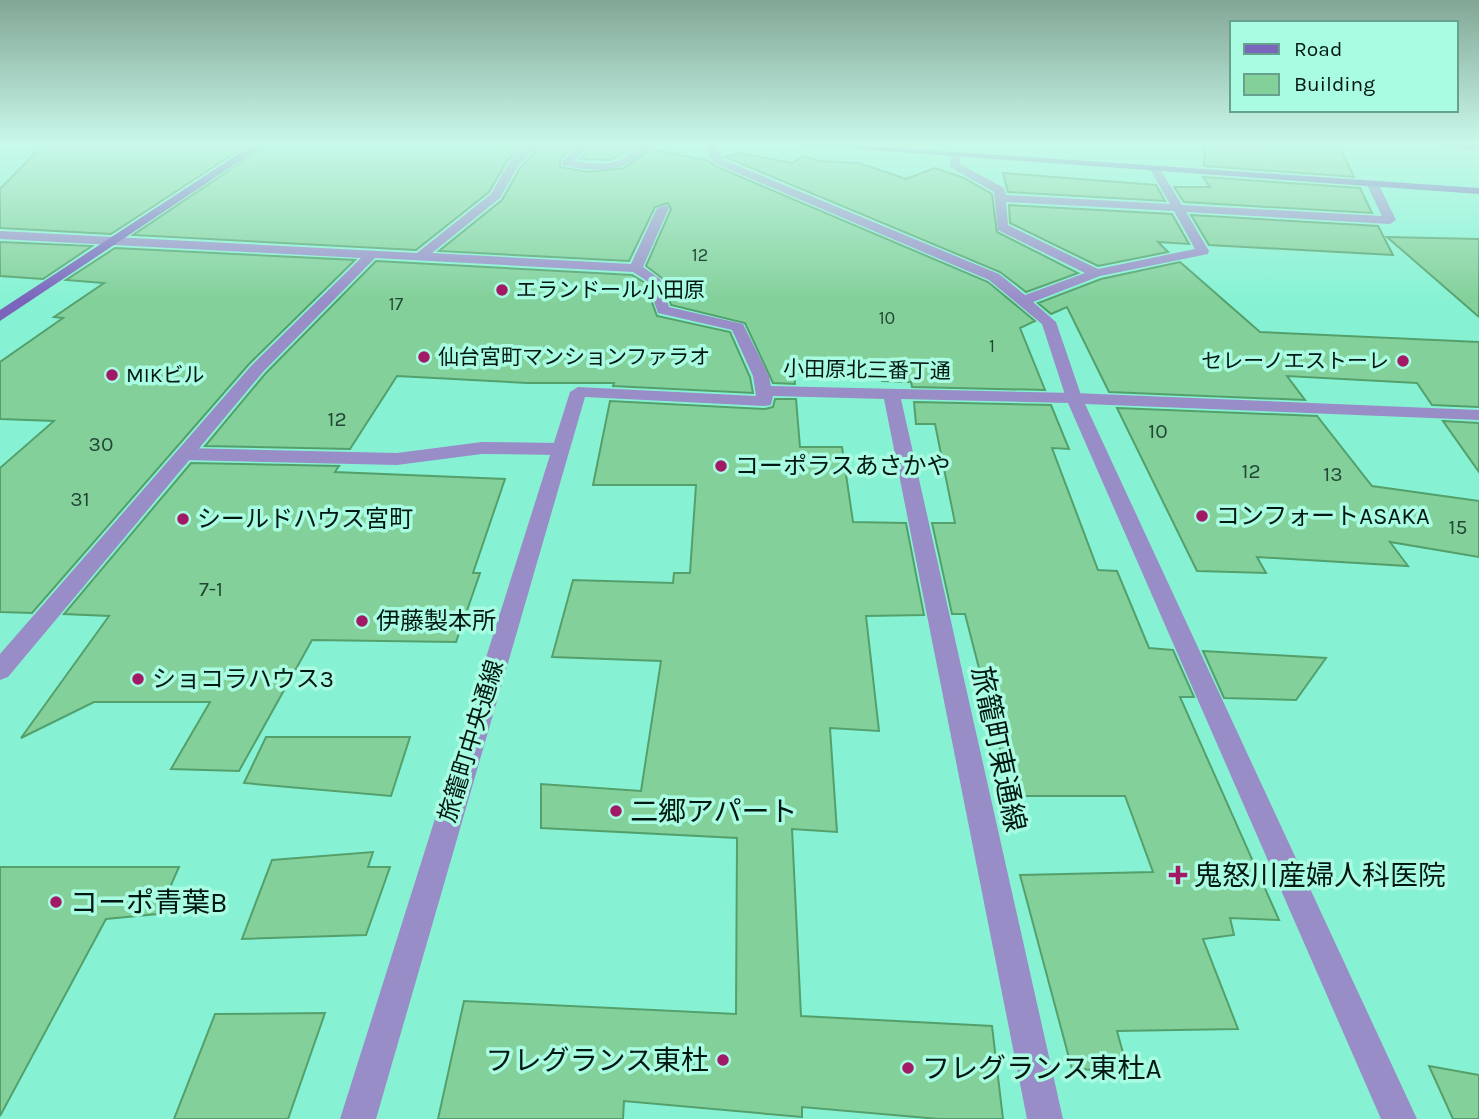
<svg xmlns="http://www.w3.org/2000/svg" width="1479" height="1119" font-family="Karla,'Noto Sans JP',sans-serif">
  <style>
    .building { fill: #83d09a; stroke: #53a06c; stroke-width: 2 }
    .lines { fill: none; stroke-linecap: round; stroke-linejoin: round }
    .lane { fill: #998dc8; fill-rule: evenodd }
    .street { fill: #998dc8; fill-rule: evenodd }
    .secondary { fill: #7b65bc; fill-rule: evenodd }
    .poi-dot { fill: #a21a65; stroke: #a9fbe1; stroke-width: 2.5 }
    .labels { text-anchor: middle; dominant-baseline: central; stroke-width: 7; stroke-linejoin: round; paint-order: stroke }
    .far-number-label { font-size: 18px; fill: #224634 }
    .far-poi-label { font-size: 21px; fill: #021812; stroke: #a9fbe1; text-anchor: start }
    .far-street-label { font-size: 21px; fill: #021812; stroke: #a9fbe1 }
    .number-label { font-size: 21px; fill: #224634 }
    .poi-label { font-size: 24px; fill: #021812; stroke: #a9fbe1; text-anchor: start }
    .street-label { font-size: 24px; fill: #021812; stroke: #a9fbe1 }
    .near-street-label { font-size: 28px; fill: #021812; stroke: #a9fbe1 }
    .near-poi-label { font-size: 28px; fill: #021812; stroke: #a9fbe1; text-anchor: start }
  </style>
  <rect width="100%" height="100%" fill="#87f2d3"/>
  <path class="building" d="M 45,143 L 250,143 L 111,234 L 0,228 L 0,189 Z
    M 270,143 L 526,143 L 507,161 L 489,192 L 416,250 L 133,235 Z
    M 544,143 L 577,144 L 560,159 L 560,167 L 588,172 L 624,168 L 652,149 L 709,161 L 715,166 L 988,282 L 1035,321 L 1020,328 L 1045,390 L 912,387 L 911,382 L 882,381 L 880,373 L 794,374 L 795,384 L 773,383 L 745,323 L 671,305 L 662,278 L 646,266 L 671,209 L 668,203 L 655,207 L 629,261 L 439,251 L 502,200 L 520,168 Z
    M 1205,143 L 1338,143 L 1354,177 L 1204,166 Z
    M 595,145 L 634,147 L 611,160 L 580,159 Z
    M 739,153 L 792,163 L 803,156 L 819,161 L 859,163 L 906,179 L 935,168 L 964,178 L 992,194 L 997,232 L 1078,273 L 1026,292 L 1000,272 L 725,157 Z
    M 1003,173 L 1156,185 L 1165,201 L 1008,192 Z
    M 1203,177 L 1360,188 L 1372,213 L 1184,202 L 1174,187 L 1210,187 Z
    M 1009,205 L 1172,214 L 1189,244 L 1158,242 L 1168,252 L 1098,266 L 1010,223 Z
    M 1191,215 L 1378,226 L 1393,255 L 1209,245 Z
    M 1387,237 L 1479,239 L 1479,317 Z
    M 0,242 L 92,246 L 43,279 L 0,276 Z
    M 115,248 L 355,260 L 249,364 L 32,613 L 0,612 L 0,468 L 54,421 L 0,419 L 0,362 L 63,318 L 54,317 L 104,283 L 66,280 Z
    M 376,261 L 632,275 L 645,283 L 657,316 L 730,332 L 750,377 L 753,393 L 613,386 L 614,383 L 527,383 L 397,376 L 350,449 L 205,446 L 265,374 Z
    M 1180,262 L 1260,332 L 1479,342 L 1479,407 L 1432,405 L 1417,383 L 1287,376 L 1305,400 L 1109,392 L 1067,307 L 1051,314 L 1038,303 L 1101,279 Z
    M 775,399 L 796,399 L 800,447 L 842,447 L 853,522 L 906,523 L 924,615 L 866,616 L 879,731 L 830,728 L 837,832 L 792,829 L 801,1016 L 992,1026 L 1003,1119 L 939,1119 L 802,1107 L 802,1117 L 624,1101 L 623,1119 L 438,1119 L 464,1001 L 736,1014 L 737,838 L 541,828 L 541,784 L 641,791 L 661,661 L 552,657 L 573,580 L 673,583 L 674,573 L 690,573 L 696,485 L 593,485 L 610,401 L 765,409 L 773,407 Z
    M 914,402 L 1051,405 L 1069,449 L 1052,448 L 1098,570 L 1117,571 L 1149,648 L 1173,650 L 1194,697 L 1180,697 L 1279,920 L 1230,918 L 1234,935 L 1203,939 L 1238,1029 L 1117,1031 L 1128,1071 L 1072,1069 L 1020,875 L 1153,872 L 1125,796 L 1012,796 L 965,614 L 952,614 L 932,523 L 955,523 L 935,424 L 916,424 Z
    M 1117,408 L 1317,416 L 1372,486 L 1479,501 L 1479,557 L 1390,542 L 1408,566 L 1257,557 L 1266,573 L 1197,571 Z
    M 1443,421 L 1479,423 L 1479,472 Z
    M 191,463 L 339,466 L 335,472 L 505,479 L 473,573 L 480,573 L 456,642 L 312,640 L 239,771 L 171,769 L 210,702 L 94,702 L 21,738 L 109,616 L 64,614 Z
    M 1203,651 L 1326,658 L 1296,700 L 1224,698 Z
    M 266,737 L 410,737 L 391,796 L 244,783 Z
    M 373,852 L 368,867 L 390,867 L 366,935 L 242,939 L 272,860 Z
    M 0,867 L 179,867 L 158,914 L 106,919 L 0,1116 Z
    M 325,1013 L 288,1119 L 174,1119 L 215,1014 Z
    M 1429,1066 L 1479,1075 L 1479,1119 L 1453,1119 Z"/>
  <g class="lines">
    <path class="lane" d="M 582,143 L 593,143 L 574,161 C 604,166 621,166 643,143 L 654,143 C 628,174 599,173 562,165 L 562,161 Z
      M 713,145 L 724,160 L 999,274 L 1025,295 L 1085,273 L 998,230 L 994,192 L 950,167 L 952,153 L 960,153 L 960,164 L 1004,188 L 1006,195 L 1170,204 L 1150,169 L 1155,166 L 1160,169 L 1182,205 L 1382,216 L 1366,183 L 1372,180 L 1378,183 L 1396,220 L 1390,224 L 1186,212 L 1209,251 L 1208,254 L 1100,276 L 1033,302 L 1056,322 L 1082,398 L 1074,403 L 1066,398 L 1042,324 L 989,280 L 716,164 L 710,158 L 708,148 ZM 1006,202 L 1174,211 L 1195,249 L 1098,269 L 1008,225 Z
      M 482,442 L 560,443 L 569,449 L 560,455 L 482,454 L 397,465 L 184,460 L 175,454 L 184,448 L 397,453 Z"/>
    <path class="street" d="M 530,143 L 541,143 L 518,166 L 500,198 L 432,253 L 631,264 L 657,208 L 667,205 L 669,208 L 643,267 L 660,279 L 669,307 L 743,324 L 769,376 L 771,386 L 1074,393 L 1479,410 L 1479,420 L 1085,404 L 1417,1119 L 1381,1119 L 1068,403 L 901,399 L 1063,1119 L 1027,1119 L 884,399 L 773,396 L 771,405 L 765,406 L 585,397 L 376,1119 L 340,1119 L 570,392 L 578,387 L 756,396 L 753,376 L 732,330 L 658,313 L 647,281 L 633,272 L 375,258 L 263,372 L 8,677 L 0,680 L 0,654 L 251,366 L 361,258 L 0,239 L 0,231 L 417,253 L 491,194 L 509,162 Z
      M 1437,143 L 1479,145 L 1479,151 L 1442,146 Z"/>
    <path class="secondary" d="M 255,143 L 267,143 L 0,321 L 0,310 Z
      M 774,143 L 827,143 L 1479,188 L 1479,194 Z"/>
  </g>
  <linearGradient id="sky" x2="0" y2="1"><stop stop-color="#82a695"/><stop offset="0.48" stop-color="#c9f9eb"/><stop offset="1" stop-color="#c9f9eb" stop-opacity="0"/></linearGradient>
  <rect width="1479" height="300" fill="url(#sky)"/>
  <g class="poi-dot">
    <circle cx="502" cy="290" r="7"/>
    <circle cx="424" cy="357" r="7"/>
    <circle cx="1403" cy="361" r="7"/>
    <circle cx="112" cy="375" r="7"/>
    <circle cx="721" cy="466" r="7"/>
    <circle cx="1202" cy="516" r="7"/>
    <circle cx="183" cy="519" r="7"/>
    <circle cx="362" cy="621" r="7"/>
    <circle cx="138" cy="679" r="7"/>
    <circle cx="616" cy="811" r="7"/>
    <path d="M1174.5 864.5h7v7h7v7h-7v7h-7v-7h-7v-7h7z"/>
    <circle cx="56" cy="902" r="7"/>
    <circle cx="723" cy="1060" r="7"/>
    <circle cx="908" cy="1068" r="7"/>
  </g>
  <g class="labels">
    <g class="far-number-label">
      <text x="700" y="255">12</text>
      <text x="396" y="304">17</text>
      <text x="887" y="318">10</text>
      <text x="992" y="346">1</text>
    </g>
    <g class="far-poi-label">
      <text x="516" y="290">エランドール小田原</text>
      <text x="438" y="357">仙台宮町マンションファラオ</text>
      <text x="1389" y="361" text-anchor="end">セレーノエストーレ</text>
      <text x="126" y="375">MIKビル</text>
    </g>
    <g class="far-street-label">
      <text transform="translate(867 370) rotate(1)">小田原北三番丁通</text>
    </g>
    <g class="number-label">
      <text x="337" y="419">12</text>
      <text x="1158" y="431">10</text>
      <text x="101" y="444">30</text>
      <text x="1251" y="471">12</text>
      <text x="1333" y="474">13</text>
      <text x="80" y="499">31</text>
      <text x="1458" y="527">15</text>
      <text x="211" y="589">7-1</text>
    </g>
    <g class="poi-label">
      <text x="735" y="466">コーポラスあさかや</text>
      <text x="1216" y="516">コンフォートASAKA</text>
      <text x="197" y="519">シールドハウス宮町</text>
      <text x="376" y="621">伊藤製本所</text>
      <text x="152" y="679">ショコラハウス3</text>
    </g>
    <g class="street-label">
      <text transform="translate(471 741) rotate(-73)">旅籠町中央通線</text>
    </g>
    <g class="near-street-label">
      <text transform="translate(999 749) rotate(78)">旅籠町東通線</text>
    </g>
    <g class="near-poi-label">
      <text x="630" y="811">二郷アパート</text>
      <text x="1194" y="875">鬼怒川産婦人科医院</text>
      <text x="70" y="902">コーポ青葉B</text>
      <text x="709" y="1060" text-anchor="end">フレグランス東杜</text>
      <text x="922" y="1068">フレグランス東杜A</text>
    </g>
  </g>
  <rect x="1230" y="21" width="228" height="91" fill="#a9fbe1" stroke="#66a08e" stroke-width="2"/>
  <rect x="1244" y="44" width="35" height="10" fill="#7b65bc" stroke="#66a08e" stroke-width="2"/>
  <text x="1294" y="56" font-size="21" fill="#021812">Road</text>
  <rect x="1244" y="74" width="35" height="21" fill="#83d09a" stroke="#66a08e" stroke-width="2"/>
  <text x="1294" y="91" font-size="21" fill="#021812">Building</text>
</svg>
